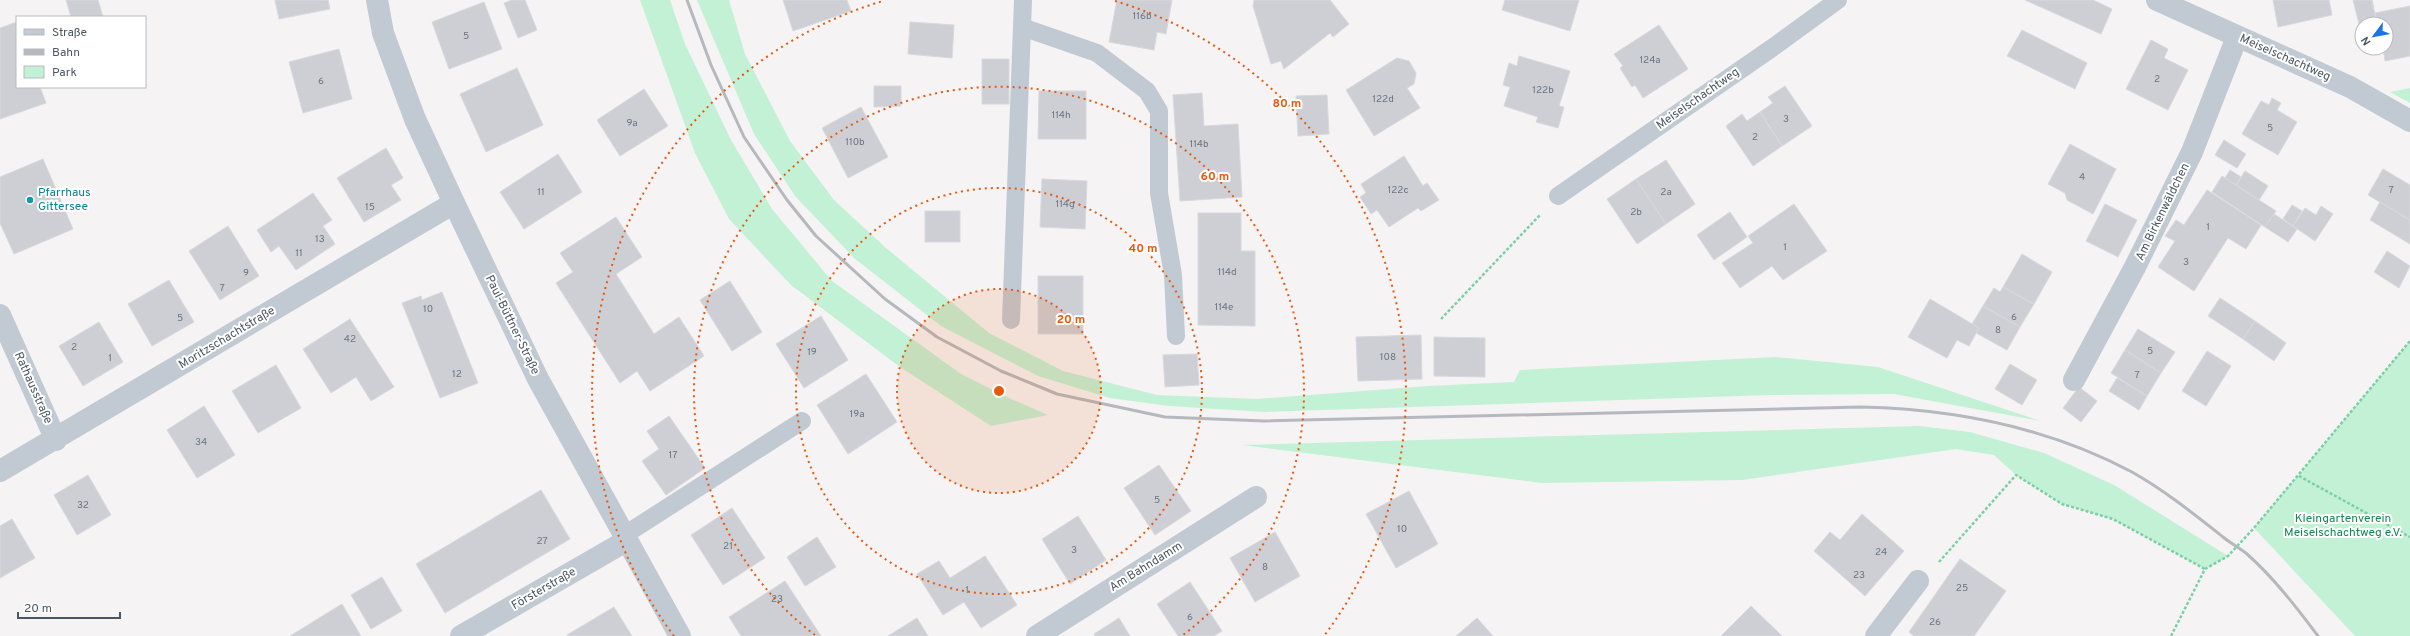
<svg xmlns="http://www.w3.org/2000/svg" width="2410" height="636" font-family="Overpass,sans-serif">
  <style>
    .green { fill: #c3f1d5 }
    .building { fill: #cdcfd5; stroke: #d7d9de }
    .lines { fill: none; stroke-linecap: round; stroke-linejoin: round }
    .path { stroke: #7ad0a6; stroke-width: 2.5; stroke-dasharray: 3 2; stroke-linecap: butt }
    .lane { stroke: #c1cad2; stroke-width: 18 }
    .street { stroke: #c1cad2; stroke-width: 22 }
    .rail { stroke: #b5b8bd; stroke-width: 3 }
    .ring { fill: none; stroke: #e8590c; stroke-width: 2; stroke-dasharray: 2 4 }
    .culture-dot { fill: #0f9aa8; stroke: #fff; stroke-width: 1.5 }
    .labels { text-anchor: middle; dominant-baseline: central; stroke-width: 4; stroke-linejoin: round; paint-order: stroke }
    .number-label { font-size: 10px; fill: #6b747e }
    .street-label { font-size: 12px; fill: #4a5661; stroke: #fff }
    .culture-label { font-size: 12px; fill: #0d838f; stroke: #fff; text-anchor: start }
    .park-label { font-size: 12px; fill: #17864f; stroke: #fff }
    .centre { fill: #e8590c; stroke: #fff; stroke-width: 2 }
    .ring-label { font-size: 12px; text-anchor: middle; font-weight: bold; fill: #e8590c; stroke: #fff; stroke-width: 4; stroke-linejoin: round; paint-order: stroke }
  </style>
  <rect width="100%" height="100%" fill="#f5f3f3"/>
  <path class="green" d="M 640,0 L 670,0 L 685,44 L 731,140 L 772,209 L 832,281 L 961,374 L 1009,398 L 1048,415 L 991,426 L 900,367 L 791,285 L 729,219 L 695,153 Z
    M 697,0 L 729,0 L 745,54 L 790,141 L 834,200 L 886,248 L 989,333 L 1063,371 L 1157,395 L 1257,399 L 1429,386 L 1514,382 L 1520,370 L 1775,357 L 1878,367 L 2041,421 L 1894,394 L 1770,395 L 1265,412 L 1169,406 L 1110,398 L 1038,376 L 941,326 L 854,258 L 795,196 L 754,134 Z
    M 2410,88 L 2410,103 L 2390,92 Z
    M 2410,341 L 2410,636 L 2355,636 L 2254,528 Z
    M 1919,426 L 1970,432 L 2044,453 L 2114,485 L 2228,556 L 2205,569 L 2113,519 L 2062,504 L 2016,475 L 1994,455 L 1956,449 L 1742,480 L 1542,483 L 1242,445 Z"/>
  <path class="building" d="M 66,0 L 98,0 L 103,17 L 71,17 Z
    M 275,0 L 328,0 L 330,9 L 279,19 Z
    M 512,0 L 525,0 L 537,30 L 518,38 L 504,3 Z
    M 783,0 L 847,0 L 851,11 L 793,31 Z
    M 1117,0 L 1172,0 L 1166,34 L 1157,32 L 1154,50 L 1109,42 Z
    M 1254,0 L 1330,0 L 1349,24 L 1333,37 L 1330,33 L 1284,69 L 1281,61 L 1271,64 L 1253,6 Z
    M 1505,0 L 1579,0 L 1570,31 L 1502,10 Z
    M 2025,0 L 2093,0 L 2112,9 L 2101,34 Z
    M 2273,0 L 2329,0 L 2332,15 L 2278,27 Z
    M 2353,0 L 2372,0 L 2377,24 L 2362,24 L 2362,36 Z
    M 484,2 L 502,49 L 449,69 L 432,22 Z
    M 2410,6 L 2410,56 L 2385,61 L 2383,48 L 2386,48 L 2386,24 L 2378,24 L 2375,13 Z
    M 17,22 L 17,87 L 40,87 L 46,103 L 0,119 L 0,28 Z
    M 910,22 L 954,25 L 952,58 L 908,54 Z
    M 1659,25 L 1688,69 L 1643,98 L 1635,85 L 1632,87 L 1620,68 L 1623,66 L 1614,54 Z
    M 2022,30 L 2087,63 L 2075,89 L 2007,56 Z
    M 2151,40 L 2168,49 L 2164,58 L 2188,70 L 2168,110 L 2126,89 Z
    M 339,49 L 352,99 L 303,113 L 289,62 Z
    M 1519,56 L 1570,71 L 1559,106 L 1564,107 L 1558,128 L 1536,122 L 1538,117 L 1504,106 L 1510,87 L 1503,85 L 1509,63 L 1517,66 Z
    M 1397,58 L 1409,61 L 1416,73 L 1414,84 L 1407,88 L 1420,108 L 1374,136 L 1346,90 Z
    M 982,59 L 1009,59 L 1009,104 L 982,104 Z
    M 517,68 L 543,125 L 486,152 L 460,94 Z
    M 874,86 L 901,86 L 901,106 L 874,107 Z
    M 1785,86 L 1812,126 L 1782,146 L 1760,112 L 1773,103 L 1768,97 Z
    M 644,89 L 668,126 L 620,156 L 597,120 Z
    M 1039,91 L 1086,91 L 1086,139 L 1038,139 Z
    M 1202,93 L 1204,126 L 1238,124 L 1242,197 L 1180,201 L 1173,95 Z
    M 1327,95 L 1329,134 L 1298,136 L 1296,96 Z
    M 2272,98 L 2281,103 L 2277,110 L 2297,122 L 2278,155 L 2242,134 L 2261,101 L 2269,105 Z
    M 861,107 L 888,157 L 848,178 L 822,128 Z
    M 1760,112 L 1782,146 L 1753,166 L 1726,126 L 1742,114 L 1747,121 Z
    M 2224,140 L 2246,154 L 2237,168 L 2215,155 Z
    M 2070,144 L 2116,169 L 2093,214 L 2067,200 L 2065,193 L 2048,184 Z
    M 386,148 L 403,178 L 391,185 L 401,200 L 364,222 L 337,178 Z
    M 558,154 L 582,192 L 524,229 L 500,192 Z
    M 1404,156 L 1423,186 L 1427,183 L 1439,200 L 1421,211 L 1418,208 L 1389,227 L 1377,210 L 1371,214 L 1360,197 L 1366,193 L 1361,184 Z
    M 43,159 L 73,229 L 14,254 L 0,223 L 0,177 Z
    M 1666,160 L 1695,204 L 1666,224 L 1636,179 Z
    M 2383,169 L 2410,185 L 2410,220 L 2368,195 Z
    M 2230,170 L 2241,177 L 2236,185 L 2225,178 Z
    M 2245,171 L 2268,186 L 2259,200 L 2236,185 Z
    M 2222,176 L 2276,211 L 2265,227 L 2212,192 Z
    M 1042,179 L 1087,181 L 1085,229 L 1040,227 Z
    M 1636,179 L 1666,224 L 1637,244 L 1607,199 Z
    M 2207,190 L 2261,225 L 2246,249 L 2228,238 L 2194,291 L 2158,267 L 2175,241 L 2165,236 L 2176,220 L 2184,225 Z
    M 313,193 L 332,220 L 323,226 L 335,244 L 296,270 L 279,246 L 271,252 L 257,230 Z
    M 2380,202 L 2410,220 L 2410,244 L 2370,220 Z
    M 1794,204 L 1827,251 L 1783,280 L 1772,266 L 1740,288 L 1722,263 L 1753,243 L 1748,236 Z
    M 2105,204 L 2137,220 L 2118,257 L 2086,241 Z
    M 2292,205 L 2302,211 L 2293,226 L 2283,219 Z
    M 2321,206 L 2333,214 L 2315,241 L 2293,226 L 2305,208 L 2316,215 Z
    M 925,211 L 960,211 L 960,242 L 925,242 Z
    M 1730,212 L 1747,237 L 1714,260 L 1697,235 Z
    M 1198,213 L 1241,213 L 1241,251 L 1255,251 L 1255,326 L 1198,325 Z
    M 2274,214 L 2297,229 L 2288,242 L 2265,227 Z
    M 616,217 L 642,257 L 616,274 L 654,334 L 679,317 L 704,356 L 650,391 L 637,371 L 620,383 L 556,283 L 573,272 L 560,253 Z
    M 228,226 L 259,276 L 220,300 L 189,251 Z
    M 2387,251 L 2410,266 L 2399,288 L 2374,272 Z
    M 2022,254 L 2052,272 L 2034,304 L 2003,287 Z
    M 1038,276 L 1083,276 L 1083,334 L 1038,334 Z
    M 169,280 L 194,322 L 152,346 L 128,304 Z
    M 730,281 L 762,332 L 732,351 L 700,300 Z
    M 2003,287 L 2034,304 L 2020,327 L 1983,306 L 1994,288 L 2000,292 Z
    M 442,292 L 478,383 L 440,398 L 402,303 L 421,296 L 422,300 Z
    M 2220,298 L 2255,321 L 2243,339 L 2208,316 Z
    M 1930,299 L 1979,328 L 1969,346 L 1957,340 L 1947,358 L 1908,337 Z
    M 1983,306 L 2020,327 L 2007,350 L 1976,333 L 1979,328 L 1972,324 Z
    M 821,316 L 848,360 L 804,388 L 776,344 Z
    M 350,319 L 394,387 L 371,401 L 356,377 L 331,393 L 303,349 Z
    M 2255,321 L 2286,343 L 2274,361 L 2243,339 Z
    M 99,322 L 123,362 L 83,386 L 59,346 Z
    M 2138,329 L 2175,352 L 2161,373 L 2125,350 Z
    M 1421,335 L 1422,379 L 1358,381 L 1356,337 Z
    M 1434,337 L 1485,338 L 1485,377 L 1434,376 Z
    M 2125,350 L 2161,373 L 2147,396 L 2111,373 Z
    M 2207,351 L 2231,366 L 2206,406 L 2182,391 Z
    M 1197,354 L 1199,385 L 1165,387 L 1163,355 Z
    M 2010,364 L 2037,380 L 2022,405 L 1995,389 Z
    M 276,365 L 301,408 L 258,433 L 232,391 Z
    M 866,374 L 897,422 L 848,454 L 817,405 Z
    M 2117,378 L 2147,396 L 2139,410 L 2109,391 Z
    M 2079,387 L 2097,401 L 2081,422 L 2063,408 Z
    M 204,406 L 235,455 L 197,478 L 167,430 Z
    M 669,416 L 705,468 L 666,495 L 642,461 L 659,449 L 647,431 Z
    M 1159,465 L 1191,511 L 1155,535 L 1124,488 Z
    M 88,475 L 111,515 L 77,535 L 54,495 Z
    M 541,490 L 570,539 L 445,613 L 416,564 Z
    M 1409,491 L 1438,544 L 1396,568 L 1366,514 Z
    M 732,508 L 765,558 L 723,585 L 691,535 Z
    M 1862,514 L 1904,551 L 1865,596 L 1814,551 L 1830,532 L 1840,540 Z
    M 1078,516 L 1106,560 L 1070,584 L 1042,539 Z
    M 12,519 L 35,558 L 0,578 L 0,526 Z
    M 1275,532 L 1300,576 L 1255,602 L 1230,558 Z
    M 817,537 L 836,567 L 805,586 L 787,557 Z
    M 985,556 L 1017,605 L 981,628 L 964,602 L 943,615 L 917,574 L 939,561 L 950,578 Z
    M 1960,559 L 2006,591 L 1974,636 L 1914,636 L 1909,632 Z
    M 382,577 L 402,611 L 371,629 L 351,595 Z
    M 785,581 L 821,636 L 741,636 L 729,617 Z
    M 1190,582 L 1222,631 L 1214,636 L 1178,636 L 1157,604 Z
    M 342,604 L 361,636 L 290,636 Z
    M 1751,606 L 1782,636 L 1721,636 Z
    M 614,607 L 632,636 L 567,636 L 567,635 Z
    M 917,618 L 928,636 L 888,636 Z
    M 1119,618 L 1130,636 L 1095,636 L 1094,634 Z
    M 1477,618 L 1493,636 L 1456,636 Z"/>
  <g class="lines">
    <path class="path" d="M 1441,319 L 1540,215
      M 2299,476 L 2410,537
      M 1939,562 L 2016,475 L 2062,504 L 2113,519 L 2205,569
      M 2171,636 L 2205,569 L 2228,556 L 2254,528 L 2410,341"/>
    <path class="lane" d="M 1023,0 L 1022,27 L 1097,53 L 1147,91 L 1159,111 L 1159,193 L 1173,275 L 1176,336
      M 1558,196 L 1772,48 L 1838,0
      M 1011,320 L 1022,27
      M 623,536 L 802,421"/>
    <path class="street" d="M 377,0 L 383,33 L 415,119 L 454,203 L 538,379 L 680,636
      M 2157,0 L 2350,87 L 2410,121
      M 0,315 L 56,440
      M 2074,380 L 2135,267 L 2192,152 L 2237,37
      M 0,471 L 454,203
      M 461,636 L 626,541
      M 1037,636 L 1256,497
      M 1876,636 L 1918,581"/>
    <path class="rail" d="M 687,0 L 711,65 L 744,137 L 787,200 L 816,236 L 885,299 L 937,337 L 1001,371 L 1057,394 L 1165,417 L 1264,421 L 1861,407 C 1954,409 2049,428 2132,472 C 2164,490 2194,514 2223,537 C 2230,543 2240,548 2247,554 C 2274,578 2297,608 2318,636"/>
  </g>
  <circle cx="999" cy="391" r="102" fill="#e8590c" fill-opacity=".12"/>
  <g class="ring">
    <circle cx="999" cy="391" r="102"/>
    <circle cx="999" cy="391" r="203"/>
    <path d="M815 635A305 305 0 1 1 1183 635"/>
    <path d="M674 636A407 407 0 0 1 883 1M1115 1A407 407 0 0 1 1324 636"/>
  </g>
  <circle class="culture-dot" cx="30" cy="200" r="4"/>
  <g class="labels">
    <g class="number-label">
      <text x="1142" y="16">116b</text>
      <text x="466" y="36">5</text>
      <text x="1650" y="60">124a</text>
      <text x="2157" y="79">2</text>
      <text x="321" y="81">6</text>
      <text x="1543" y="90">122b</text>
      <text x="1383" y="99">122d</text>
      <text x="1061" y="115">114h</text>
      <text x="1786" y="119">3</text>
      <text x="632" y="123">9a</text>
      <text x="2270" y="128">5</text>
      <text x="1755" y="137">2</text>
      <text x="855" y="142">110b</text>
      <text x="1199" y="144">114b</text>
      <text x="2082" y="177">4</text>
      <text x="1398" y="190">122c</text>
      <text x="2391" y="190">7</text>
      <text x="541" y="192">11</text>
      <text x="1666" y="192">2a</text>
      <text x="1065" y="204">114g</text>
      <text x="370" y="207">15</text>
      <text x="1636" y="212">2b</text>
      <text x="2208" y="227">1</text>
      <text x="320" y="239">13</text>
      <text x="1785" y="247">1</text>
      <text x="299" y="253">11</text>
      <text x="2186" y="262">3</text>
      <text x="1227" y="272">114d</text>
      <text x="246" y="273">9</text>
      <text x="222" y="288">7</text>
      <text x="1224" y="307">114e</text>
      <text x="428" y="309">10</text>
      <text x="2014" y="317">6</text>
      <text x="180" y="318">5</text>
      <text x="1998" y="330">8</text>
      <text x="350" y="339">42</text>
      <text x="74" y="347">2</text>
      <text x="2150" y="351">5</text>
      <text x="812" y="352">19</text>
      <text x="1388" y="357">108</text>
      <text x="110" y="358">1</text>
      <text x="457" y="374">12</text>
      <text x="2137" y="375">7</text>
      <text x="857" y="414">19a</text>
      <text x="201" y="442">34</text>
      <text x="673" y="455">17</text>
      <text x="1157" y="500">5</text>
      <text x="83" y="505">32</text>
      <text x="1402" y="529">10</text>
      <text x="542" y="541">27</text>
      <text x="728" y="546">21</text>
      <text x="1074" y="550">3</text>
      <text x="1881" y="552">24</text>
      <text x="1265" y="567">8</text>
      <text x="1859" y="575">23</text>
      <text x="1962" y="588">25</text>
      <text x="967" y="590">1</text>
      <text x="777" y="599">23</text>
      <text x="1190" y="617">6</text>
      <text x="1935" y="622">26</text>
    </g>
    <g class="street-label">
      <text transform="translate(2285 58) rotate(24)">Meiselschachtweg</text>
      <text transform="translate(1698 99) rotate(-35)">Meiselschachtweg</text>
      <text transform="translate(2163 212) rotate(-64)">Am Birkenwäldchen</text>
      <text transform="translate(512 325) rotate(64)">Paul-Büttner-Straße</text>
      <text transform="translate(227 338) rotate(-31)">Moritzschachtstraße</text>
      <text transform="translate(33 388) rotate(66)">Rathausstraße</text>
      <text transform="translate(1146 567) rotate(-32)">Am Bahndamm</text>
      <text transform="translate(544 589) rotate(-30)">Försterstraße</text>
    </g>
    <g class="culture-label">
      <text x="38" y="193">Pfarrhaus<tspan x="38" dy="14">Gittersee</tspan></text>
    </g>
    <g class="park-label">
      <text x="2343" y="519">Kleingartenverein<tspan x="2343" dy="14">Meiselschachtweg e.V.</tspan></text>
    </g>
  </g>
  <circle cx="999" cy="391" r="6" class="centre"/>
  <g class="ring-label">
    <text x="1287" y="107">80 m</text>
    <text x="1215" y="180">60 m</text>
    <text x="1143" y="252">40 m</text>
    <text x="1071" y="323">20 m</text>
  </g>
  <rect x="16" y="16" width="130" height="72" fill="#ffffff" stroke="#b7bbc0"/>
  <rect x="24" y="29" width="20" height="6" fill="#c1cad2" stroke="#b7bbc0"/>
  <text x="52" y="36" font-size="12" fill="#4a5661">Straße</text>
  <rect x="24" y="49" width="20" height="6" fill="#b5b8bd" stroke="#b7bbc0"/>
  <text x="52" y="56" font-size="12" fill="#4a5661">Bahn</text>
  <rect x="24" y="66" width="20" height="12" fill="#c3f1d5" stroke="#b7bbc0"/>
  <text x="52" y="76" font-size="12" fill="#4a5661">Park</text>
  <g transform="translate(2374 36) rotate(238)"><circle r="19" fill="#ffffff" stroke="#b7bbc0"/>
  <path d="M0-3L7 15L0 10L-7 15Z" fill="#1a73e8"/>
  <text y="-6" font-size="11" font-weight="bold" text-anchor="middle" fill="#4a5661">N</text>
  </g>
  <path d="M18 612v6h102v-6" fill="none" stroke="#4a5661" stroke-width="2"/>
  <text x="24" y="612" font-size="12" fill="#4a5661" stroke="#ffffff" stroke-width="3" paint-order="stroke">20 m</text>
</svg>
